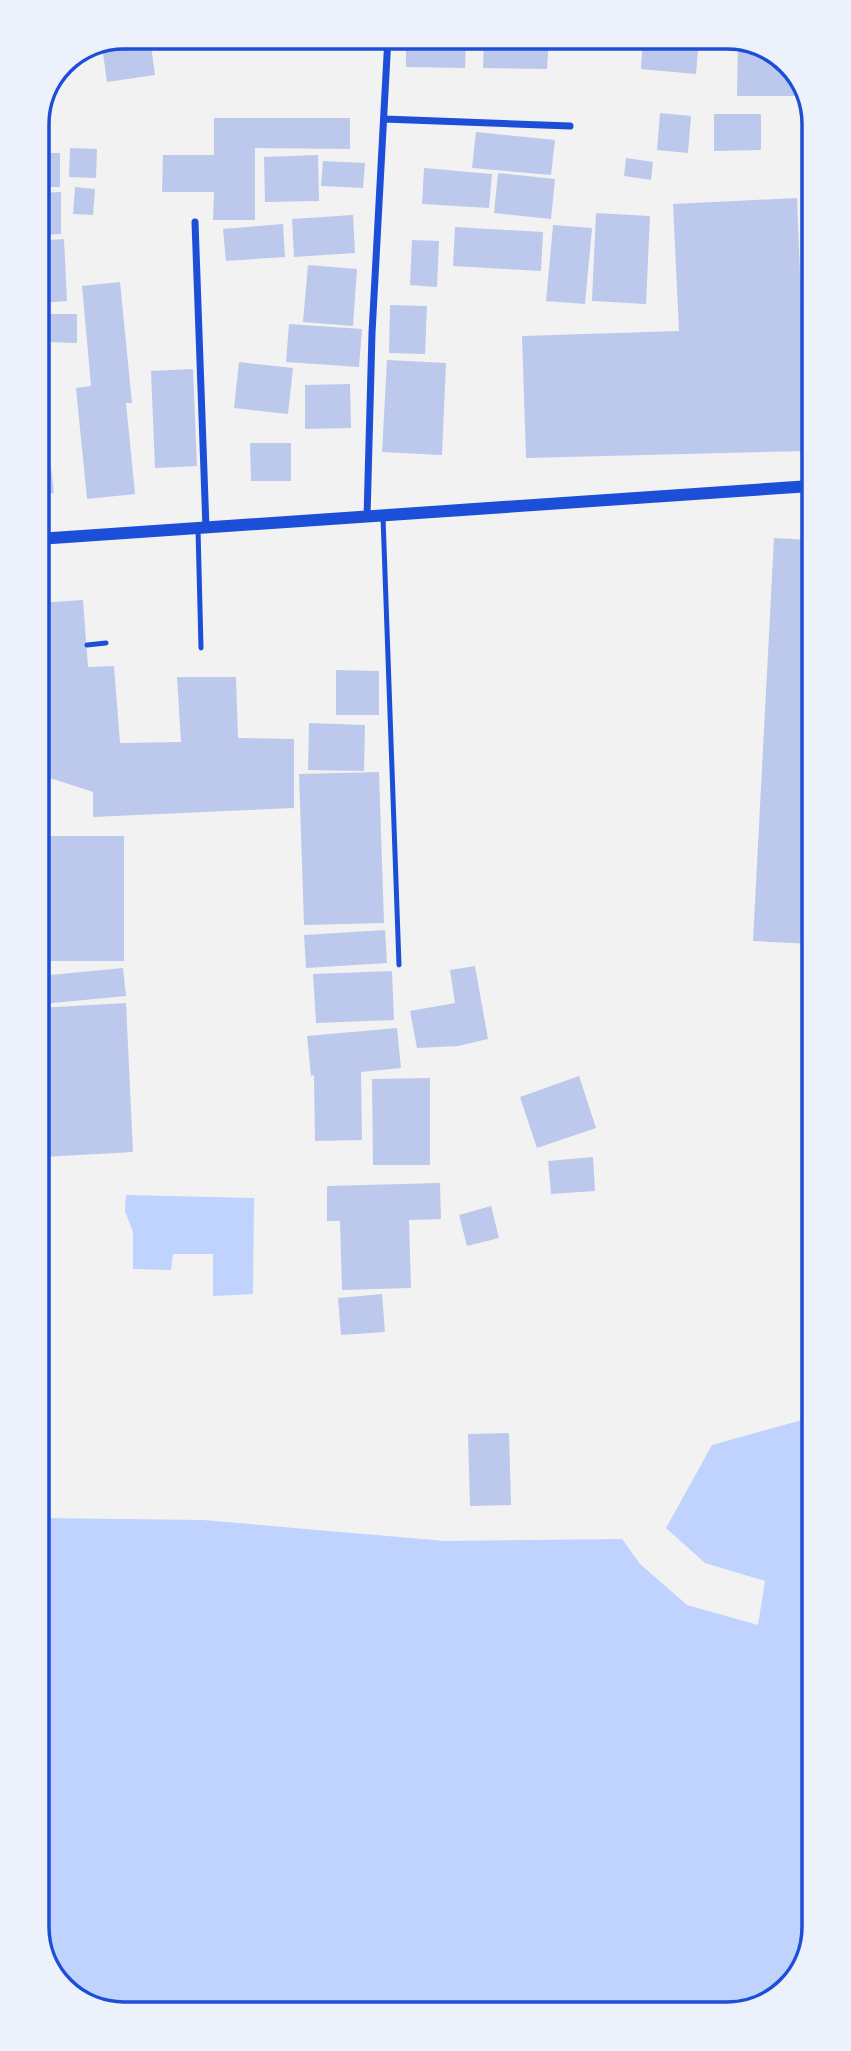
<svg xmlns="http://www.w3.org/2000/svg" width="851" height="2051" font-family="Raleway,sans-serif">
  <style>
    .water { fill: #bfd3fe }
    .building { fill: #bdc9ec }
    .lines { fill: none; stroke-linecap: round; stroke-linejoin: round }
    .service { stroke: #1d4ed8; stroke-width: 5 }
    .minor { stroke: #1d4ed8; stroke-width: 7 }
    .tertiary { stroke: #1d4ed8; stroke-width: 12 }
    .rim { fill: none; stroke: #1d4ed8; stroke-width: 3.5 }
  </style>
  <rect width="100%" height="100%" fill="#f2f2f2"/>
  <path class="water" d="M 126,1195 L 254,1198 L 253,1294 L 213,1296 L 213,1254 L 173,1254 L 171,1270 L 133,1269 L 133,1232 L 125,1211 Z
    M 802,1420 L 813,1420 L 814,1927 L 796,1980 L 754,2010 L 118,2014 L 71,1996 L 41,1954 L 40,1518 L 203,1520 L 445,1541 L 622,1539 L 640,1564 L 687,1605 L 758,1625 L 765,1581 L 705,1563 L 666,1528 L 712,1445 Z"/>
  <path class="building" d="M 406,37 L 466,37 L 465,68 L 406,67 Z
    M 484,37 L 549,37 L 547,69 L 483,68 Z
    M 565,37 L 613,37 L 613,44 L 564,39 Z
    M 643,37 L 699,37 L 696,74 L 641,69 Z
    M 150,38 L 155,75 L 107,82 L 102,46 Z
    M 738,39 L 780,55 L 799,81 L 799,96 L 737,96 Z
    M 660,113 L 691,116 L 688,153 L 657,150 Z
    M 714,114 L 761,114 L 761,150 L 714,151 Z
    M 214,118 L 350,118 L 350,149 L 255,148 L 255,220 L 213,220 L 214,192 L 162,192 L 163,155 L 214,155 Z
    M 476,132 L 555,140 L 551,175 L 472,168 Z
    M 70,148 L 97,149 L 96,178 L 69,177 Z
    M 37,153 L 60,153 L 60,187 L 37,187 Z
    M 318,155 L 319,201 L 265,202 L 264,157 Z
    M 626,158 L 653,162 L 651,180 L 624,176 Z
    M 323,161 L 365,163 L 363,188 L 321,186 Z
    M 424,168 L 492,174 L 489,208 L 422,204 Z
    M 498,173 L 555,179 L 551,219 L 494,213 Z
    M 75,187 L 95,189 L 93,215 L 73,214 Z
    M 61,192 L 61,234 L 37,235 L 37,193 Z
    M 797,198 L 807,451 L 526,458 L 522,336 L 679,331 L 673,204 Z
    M 596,213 L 650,216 L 646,304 L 592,301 Z
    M 353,215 L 355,253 L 294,257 L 292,219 Z
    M 283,224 L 285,257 L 226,261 L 223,229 Z
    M 553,225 L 592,228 L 585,304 L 546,301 Z
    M 455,227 L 543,232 L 541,271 L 453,266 Z
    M 64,239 L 67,301 L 40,303 L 37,241 Z
    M 412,240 L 439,241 L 437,287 L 410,285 Z
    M 308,265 L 357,269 L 353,326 L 303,322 Z
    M 120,282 L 132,403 L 126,403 L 135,494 L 87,499 L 76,388 L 91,386 L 82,286 Z
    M 390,305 L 427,306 L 425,354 L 389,353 Z
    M 45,314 L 77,314 L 77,343 L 45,342 Z
    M 289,324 L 362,329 L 359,367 L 286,362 Z
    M 387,360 L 446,363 L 442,455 L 382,452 Z
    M 239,362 L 293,368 L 288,414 L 234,408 Z
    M 193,369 L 197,466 L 155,468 L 151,371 Z
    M 41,382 L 54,493 L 38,495 L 38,383 Z
    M 350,384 L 351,428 L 305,429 L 305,385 Z
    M 250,443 L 291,443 L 291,481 L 251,481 Z
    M 774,538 L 811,540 L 812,944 L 753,941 Z
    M 83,600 L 88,667 L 114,666 L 120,743 L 181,742 L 177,677 L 236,677 L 238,738 L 294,739 L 294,808 L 93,817 L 93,792 L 38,774 L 38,603 Z
    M 336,670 L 379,671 L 379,715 L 336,715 Z
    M 309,723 L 365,725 L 364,771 L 308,770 Z
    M 379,772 L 384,923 L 304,925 L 299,774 Z
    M 50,836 L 124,836 L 124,961 L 50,961 Z
    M 385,930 L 387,963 L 306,968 L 304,935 Z
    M 475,966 L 488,1039 L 458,1046 L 417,1048 L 410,1011 L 455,1003 L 450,970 Z
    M 123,968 L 126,996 L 42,1004 L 40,976 Z
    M 392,971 L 394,1020 L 316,1023 L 313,974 Z
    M 126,1003 L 133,1152 L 42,1157 L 39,1008 Z
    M 397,1028 L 401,1068 L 361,1072 L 362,1140 L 315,1141 L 314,1075 L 311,1076 L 307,1036 Z
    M 579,1076 L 596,1128 L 537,1148 L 520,1097 Z
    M 430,1078 L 430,1165 L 373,1165 L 372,1079 Z
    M 593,1157 L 595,1191 L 551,1194 L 548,1161 Z
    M 440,1183 L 441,1219 L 409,1220 L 411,1288 L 342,1290 L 340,1221 L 327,1221 L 327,1186 Z
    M 491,1206 L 499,1238 L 467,1246 L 459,1215 Z
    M 382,1294 L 385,1332 L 341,1335 L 338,1298 Z
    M 509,1433 L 511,1505 L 470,1506 L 468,1434 Z"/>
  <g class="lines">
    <path class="service" d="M 383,517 L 399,965
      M 198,529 L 201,648
      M 87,645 L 106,643"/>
    <path class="minor" d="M 384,119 L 570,126
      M 195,222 L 206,528
      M 367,517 L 372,333 L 388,37"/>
    <path class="tertiary" d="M 38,539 L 811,486"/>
  </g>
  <path d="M0 0H851V2051H0ZM124 49H727A75 75 0 0 1 802 124V1927A75 75 0 0 1 727 2002H124A75 75 0 0 1 49 1927V124A75 75 0 0 1 124 49Z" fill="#edf1fc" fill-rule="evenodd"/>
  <path class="rim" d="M124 49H727A75 75 0 0 1 802 124V1927A75 75 0 0 1 727 2002H124A75 75 0 0 1 49 1927V124A75 75 0 0 1 124 49Z"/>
</svg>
